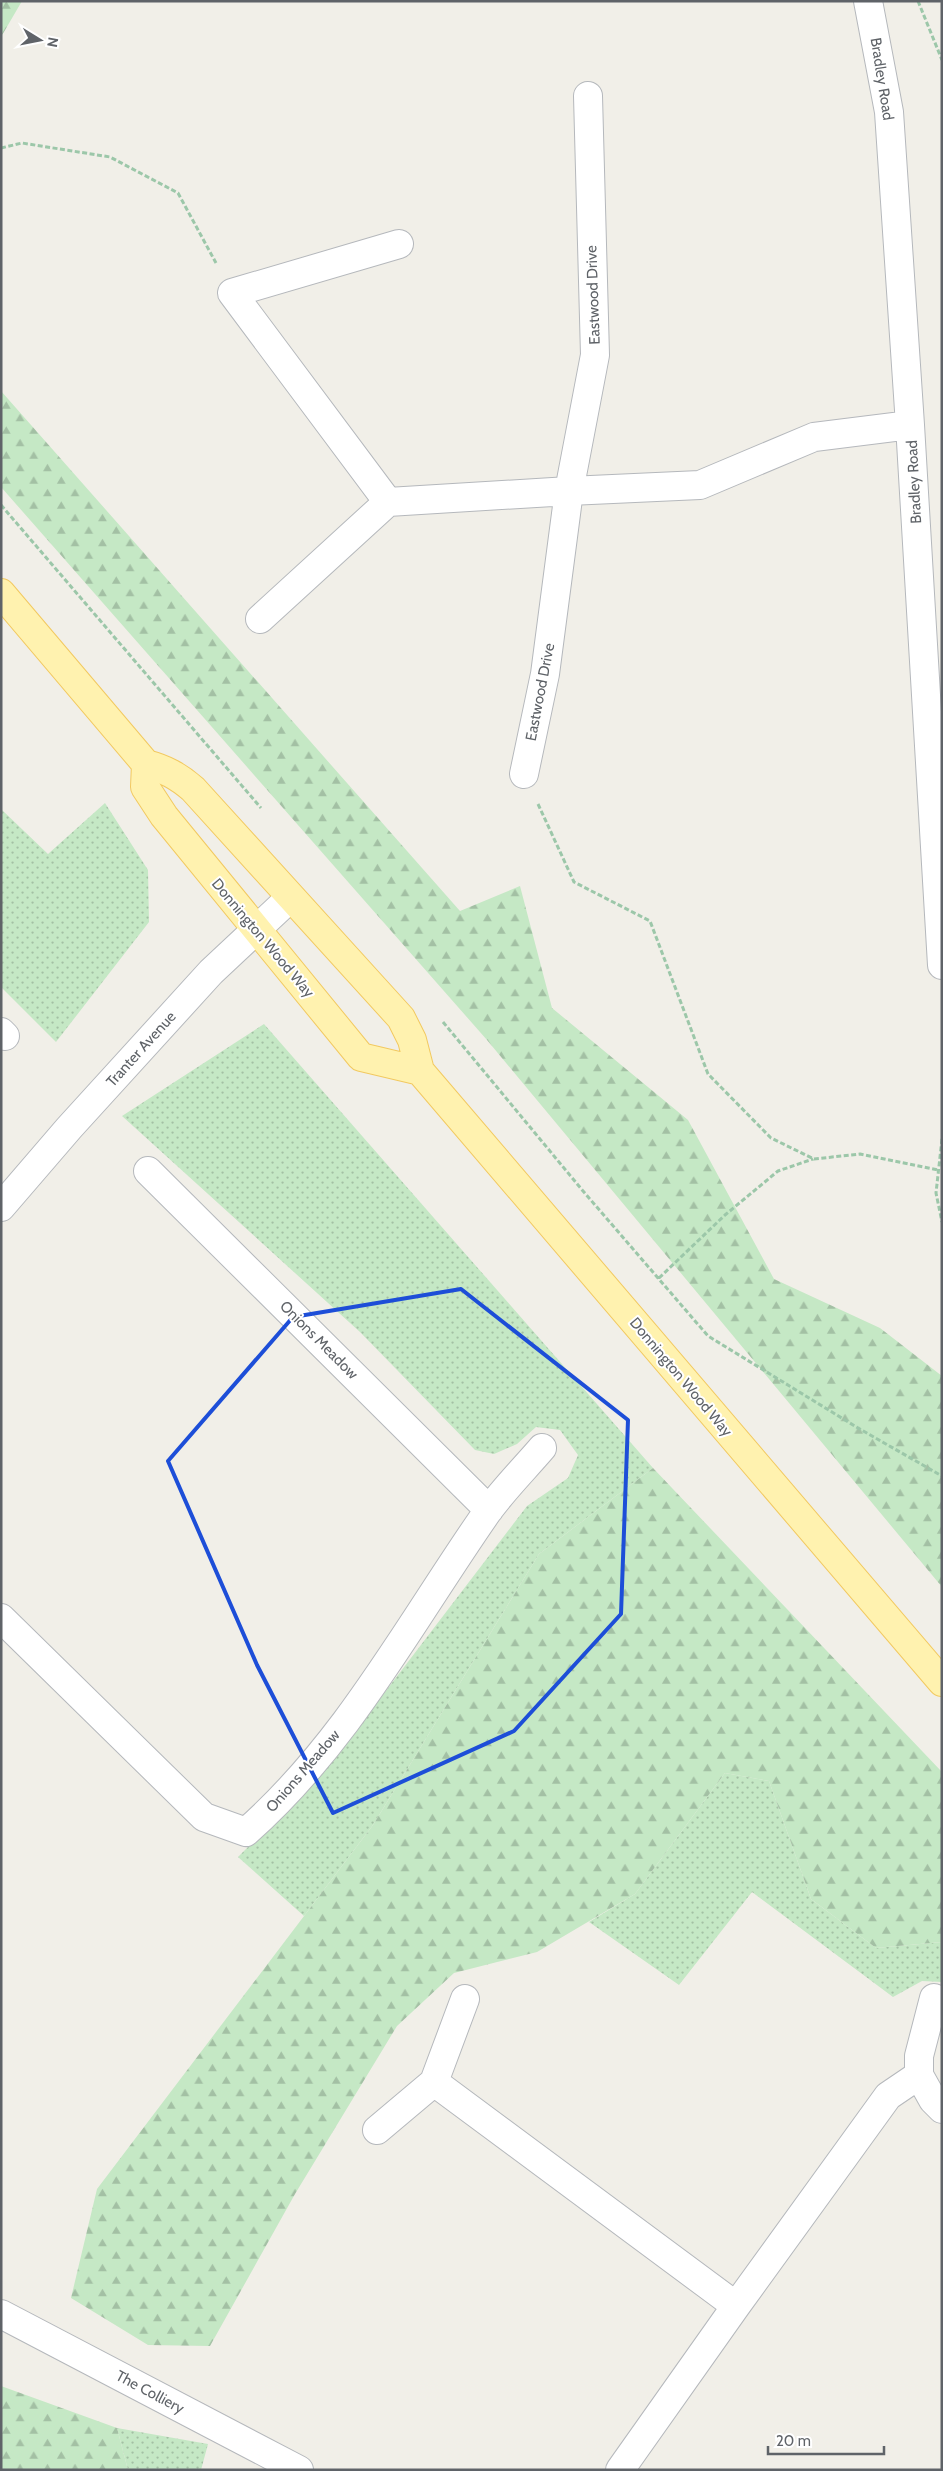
<svg xmlns="http://www.w3.org/2000/svg" width="943" height="2471" font-family="Cabin,sans-serif">
  <style>
    .grass { fill: url(#grass-dots) }
    .forest { fill: url(#forest-firs) }
    .lines { fill: none; stroke-linecap: round; stroke-linejoin: round }
    .minor-casing { stroke: #b5b8bc; stroke-width: 30 }
    .major-casing { stroke: #f2c960; stroke-width: 30 }
    .path { stroke: #9cc7a9; stroke-width: 3; stroke-dasharray: 5 2.5; stroke-linecap: butt }
    .minor { stroke: #fff; stroke-width: 28 }
    .major { stroke: #fff2af; stroke-width: 28 }
    .marked { fill: none; stroke: #1d4ed8; stroke-width: 4; stroke-linejoin: round }
    .labels { text-anchor: middle; dominant-baseline: central; stroke-width: 4; stroke-linejoin: round; paint-order: stroke }
    .street-label { font-size: 15px; fill: #5f6368; stroke: #fff }
  </style>
  <defs>
    <pattern id="grass-dots" width="8" height="8" patternUnits="userSpaceOnUse" patternTransform="scale(1.25)"><rect width="8" height="8" fill="#c5e8c5"/><path d="M2 2h.1M6 6h.1" fill="none" stroke="#a3c0a4" stroke-width="1.8" stroke-linecap="round"/></pattern>
    <pattern id="forest-firs" width="22" height="20" patternUnits="userSpaceOnUse" patternTransform="scale(1.25)"><rect width="22" height="20" fill="#c5e8c5"/><path d="M5 1l3.5 6h-7zM16 11l3.5 6h-7z" fill="#a3c0a4"/></pattern>
  </defs>
  <rect width="100%" height="100%" fill="#f1efe8"/>
  <path class="grass" d="M 105,803 L 148,870 L 149,922 L 56,1042 L 1,987 L 1,809 L 48,854 Z
    M 264,1024 L 653,1468 L 539,1554 L 373,1825 L 304,1916 L 238,1857 L 327,1768 L 527,1506 L 568,1478 L 578,1455 L 560,1430 L 536,1427 L 517,1444 L 494,1454 L 475,1450 L 360,1332 L 122,1116 Z
    M 725,1773 L 769,1781 L 811,1899 L 876,1948 L 942,1942 L 942,1982 L 922,1981 L 893,1997 L 752,1892 L 679,1985 L 589,1922 L 635,1894 Z
    M 117,2428 L 208,2444 L 201,2470 L 128,2470 Z"/>
  <path class="forest" d="M 1,1 L 22,1 L 1,37 Z
    M 1,391 L 460,911 L 520,886 L 552,1008 L 688,1120 L 774,1279 L 880,1328 L 942,1376 L 942,1587 L 487,1040 L 1,487 Z
    M 653,1468 L 942,1772 L 942,1942 L 876,1948 L 811,1899 L 769,1781 L 725,1773 L 635,1894 L 537,1952 L 454,1973 L 397,2026 L 295,2194 L 210,2346 L 148,2345 L 71,2298 L 97,2189 L 373,1825 L 539,1554 Z
    M 1,2386 L 117,2428 L 128,2470 L 1,2470 Z"/>
  <g class="lines">
    <g class="minor-casing">
      <path id="minor" d="M 868,1 L 889,112 L 910,425 L 942,965
        M 588,96 L 595,355 L 569,491 L 700,485 L 814,437 L 910,425
        M 388,502 L 569,491 L 545,674 L 524,774
        M 260,619 L 388,502 L 232,293 L 399,244
        M 1,1032 L 5,1036
        M 148,1171 L 489,1510
        M 1,1207 L 69,1128 L 211,972 L 290,898
        M 1,1618 L 204,1817 L 246,1832 C 348,1742 411,1621 488,1511 C 504,1489 524,1469 542,1448
        M 919,2075 L 919,2056 L 934,1998
        M 434,2082 L 736,2306
        M 377,2130 L 434,2082 L 465,1999
        M 1,2314 L 299,2470
        M 620,2470 L 736,2306 L 888,2096 L 919,2075 L 933,2100 L 942,2109"/>
    </g>
    <g class="major-casing">
      <path id="major" d="M 1,593 L 146,764 C 165,769 178,776 193,789 L 401,1018 L 412,1040 L 420,1071 L 942,1682
        M 146,764 L 145,787 L 164,816 L 361,1057 L 420,1071"/>
    </g>
    <path class="path" d="M 918,1 L 942,60
      M 1,148 L 22,143 L 110,157 L 178,193 L 216,263
      M 1,505 L 261,808
      M 538,804 L 574,882 L 650,921 L 708,1074 L 771,1138 L 814,1159 L 860,1154 L 938,1170
      M 443,1022 L 583,1191 L 708,1336 L 858,1428 L 942,1476
      M 942,1139 L 936,1193 L 942,1222
      M 659,1278 L 725,1215 L 778,1171 L 813,1159"/>
    <use href="#minor" class="minor"/>
    <use href="#major" class="major"/>
  </g>
  <path class="marked" d="M 461,1289 L 628,1420 L 621,1614 L 514,1731 L 333,1813 L 257,1665 L 168,1461 L 293,1317 Z"/>
  <g class="labels">
    <g class="street-label">
      <text transform="translate(882 79) rotate(81)">Bradley Road</text>
      <text transform="translate(593 295) rotate(-92)">Eastwood Drive</text>
      <text transform="translate(914 482) rotate(-93)">Bradley Road</text>
      <text transform="translate(540 692) rotate(-79)">Eastwood Drive</text>
      <text transform="translate(263 938) rotate(50)">Donnington Wood Way</text>
      <text transform="translate(141 1049) rotate(-48)">Tranter Avenue</text>
      <text transform="translate(319 1340) rotate(45)">Onions Meadow</text>
      <text transform="translate(681 1377) rotate(50)">Donnington Wood Way</text>
      <text transform="translate(303 1771) rotate(-49)">Onions Meadow</text>
      <text transform="translate(150 2392) rotate(28)">The Colliery</text>
    </g>
  </g>
  <rect width="943" height="2471" fill="none" stroke="#5f6368" stroke-width="5"/>
  <g transform="translate(40 40) rotate(100)" stroke="#ffffff" stroke-width="4" paint-order="stroke">
  <path d="M0-4L9 19L0 12L-9 19Z" fill="#5f6368"/>
  <text y="-8" font-size="14" font-weight="bold" text-anchor="middle" fill="#5f6368">N</text>
  </g>
  <path d="M768 2446v8h116v-8" fill="none" stroke="#5f6368" stroke-width="2.5"/>
  <text x="776" y="2446" font-size="15" fill="#5f6368" stroke="#ffffff" stroke-width="4" paint-order="stroke">20 m</text>
</svg>
